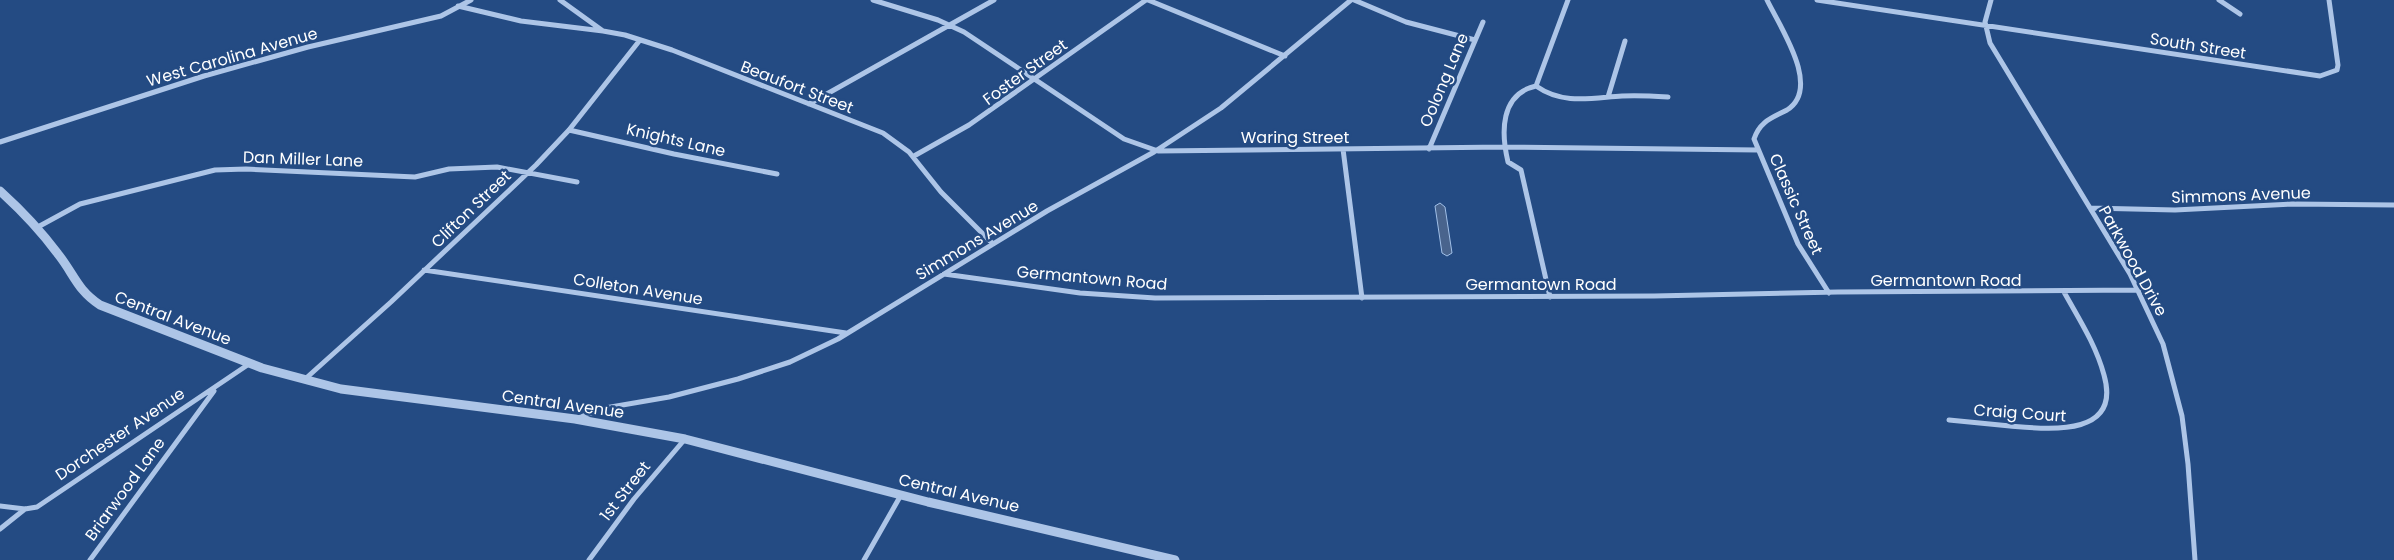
<svg xmlns="http://www.w3.org/2000/svg" width="2394" height="560" font-family="Poppins,sans-serif">
  <style>
    .water { fill: #49648d; stroke: #a1c0e8 }
    .lines { fill: none; stroke-linecap: round; stroke-linejoin: round }
    .minor { stroke: #adc5e7; stroke-width: 5 }
    .tertiary { stroke: #adc5e7; stroke-width: 9 }
    .labels { text-anchor: middle; dominant-baseline: central; stroke-width: 5; stroke-linejoin: round; paint-order: stroke }
    .street-label { font-size: 16px; fill: #fff; stroke: #244b83 }
  </style>
  <rect width="100%" height="100%" fill="#244b83"/>
  <path class="water" d="M 1440,203 L 1445,207 L 1452,253 L 1447,256 L 1442,253 L 1435,206 Z"/>
  <g class="lines">
    <path class="minor" d="M 560,0 L 603,31 L 625,35 L 672,50 L 883,133 L 909,152 L 941,192 L 993,244
      M 873,0 L 938,20 L 964,32 L 1124,139 L 1158,151 L 1504,147 L 1758,150
      M 1148,0 L 1285,56
      M 1354,0 L 1406,22 L 1475,40
      M 1767,0 C 1780,27 1822,88 1787,110 C 1772,118 1760,121 1754,139 L 1798,244 L 1829,293
      M 1817,0 L 2320,76 L 2337,70 L 2338,65 L 2329,0
      M 1991,0 L 1985,22 L 1990,43 L 2130,274 L 2163,344 L 2182,416 L 2188,464 L 2195,560
      M 2219,0 L 2240,14
      M 458,6 L 521,21 L 603,31
      M 1536,86 C 1563,105 1591,98 1622,96 C 1637,95 1653,96 1668,97
      M 1608,97 L 1625,41
      M 809,104 L 994,0
      M 569,130 L 674,154 L 777,174
      M 0,142 L 204,76 L 308,47 L 441,16 L 471,0
      M 1343,149 L 1362,298
      M 1429,149 L 1483,22
      M 914,156 L 969,125 L 1146,0
      M 2090,208 L 2175,210 L 2293,204 L 2394,205
      M 36,228 L 80,204 L 215,170 L 246,169 L 415,177 L 449,169 L 497,167 L 577,182
      M 424,270 L 846,333
      M 944,274 L 1080,293 L 1155,298 L 1654,296 L 1838,292 L 2139,290
      M 1550,297 L 1521,170 L 1508,162 C 1501,133 1500,94 1536,86 L 1568,0
      M 304,380 L 391,302 L 536,165 L 569,130 L 640,40
      M 575,419 L 605,408 L 669,397 L 738,379 L 790,362 L 838,339 L 1047,211 L 1154,152 L 1221,108 L 1351,0
      M 1949,420 C 1969,422 1990,424 2010,426 C 2048,429 2122,438 2104,375 C 2096,345 2079,319 2064,292
      M 0,506 L 25,509 L 37,507 L 249,364
      M 0,529 L 25,509
      M 90,560 L 214,391
      M 589,560 L 634,499 L 685,439
      M 864,560 L 901,495"/>
    <path class="tertiary" d="M 0,191 C 21,210 41,231 58,254 C 74,274 77,290 100,305 L 262,368 L 341,389 L 575,419 L 685,439 L 928,502 L 1175,560"/>
  </g>
  <g class="labels">
    <g class="street-label">
      <text transform="translate(2198 46) rotate(9)">South Street</text>
      <text transform="translate(232 57) rotate(-16)">West Carolina Avenue</text>
      <text transform="translate(1025 72) rotate(-36)">Foster Street</text>
      <text transform="translate(1444 80) rotate(-67)">Oolong Lane</text>
      <text transform="translate(797 87) rotate(21)">Beaufort Street</text>
      <text x="1295" y="137">Waring Street</text>
      <text transform="translate(676 140) rotate(13)">Knights Lane</text>
      <text transform="translate(303 159) rotate(2)">Dan Miller Lane</text>
      <text transform="translate(2241 195) rotate(-2)">Simmons Avenue</text>
      <text transform="translate(1796 204) rotate(66)">Classic Street</text>
      <text transform="translate(471 209) rotate(-44)">Clifton Street</text>
      <text transform="translate(977 240) rotate(-31)">Simmons Avenue</text>
      <text transform="translate(2133 261) rotate(61)">Parkwood Drive</text>
      <text transform="translate(1092 278) rotate(5)">Germantown Road</text>
      <text x="1946" y="280">Germantown Road</text>
      <text x="1541" y="284">Germantown Road</text>
      <text transform="translate(638 289) rotate(9)">Colleton Avenue</text>
      <text transform="translate(173 318) rotate(21)">Central Avenue</text>
      <text transform="translate(563 404) rotate(8)">Central Avenue</text>
      <text transform="translate(2020 413) rotate(4)">Craig Court</text>
      <text transform="translate(120 434) rotate(-34)">Dorchester Avenue</text>
      <text transform="translate(125 489) rotate(-54)">Briarwood Lane</text>
      <text transform="translate(625 491) rotate(-52)">1st Street</text>
      <text transform="translate(959 493) rotate(13)">Central Avenue</text>
    </g>
  </g>
</svg>
